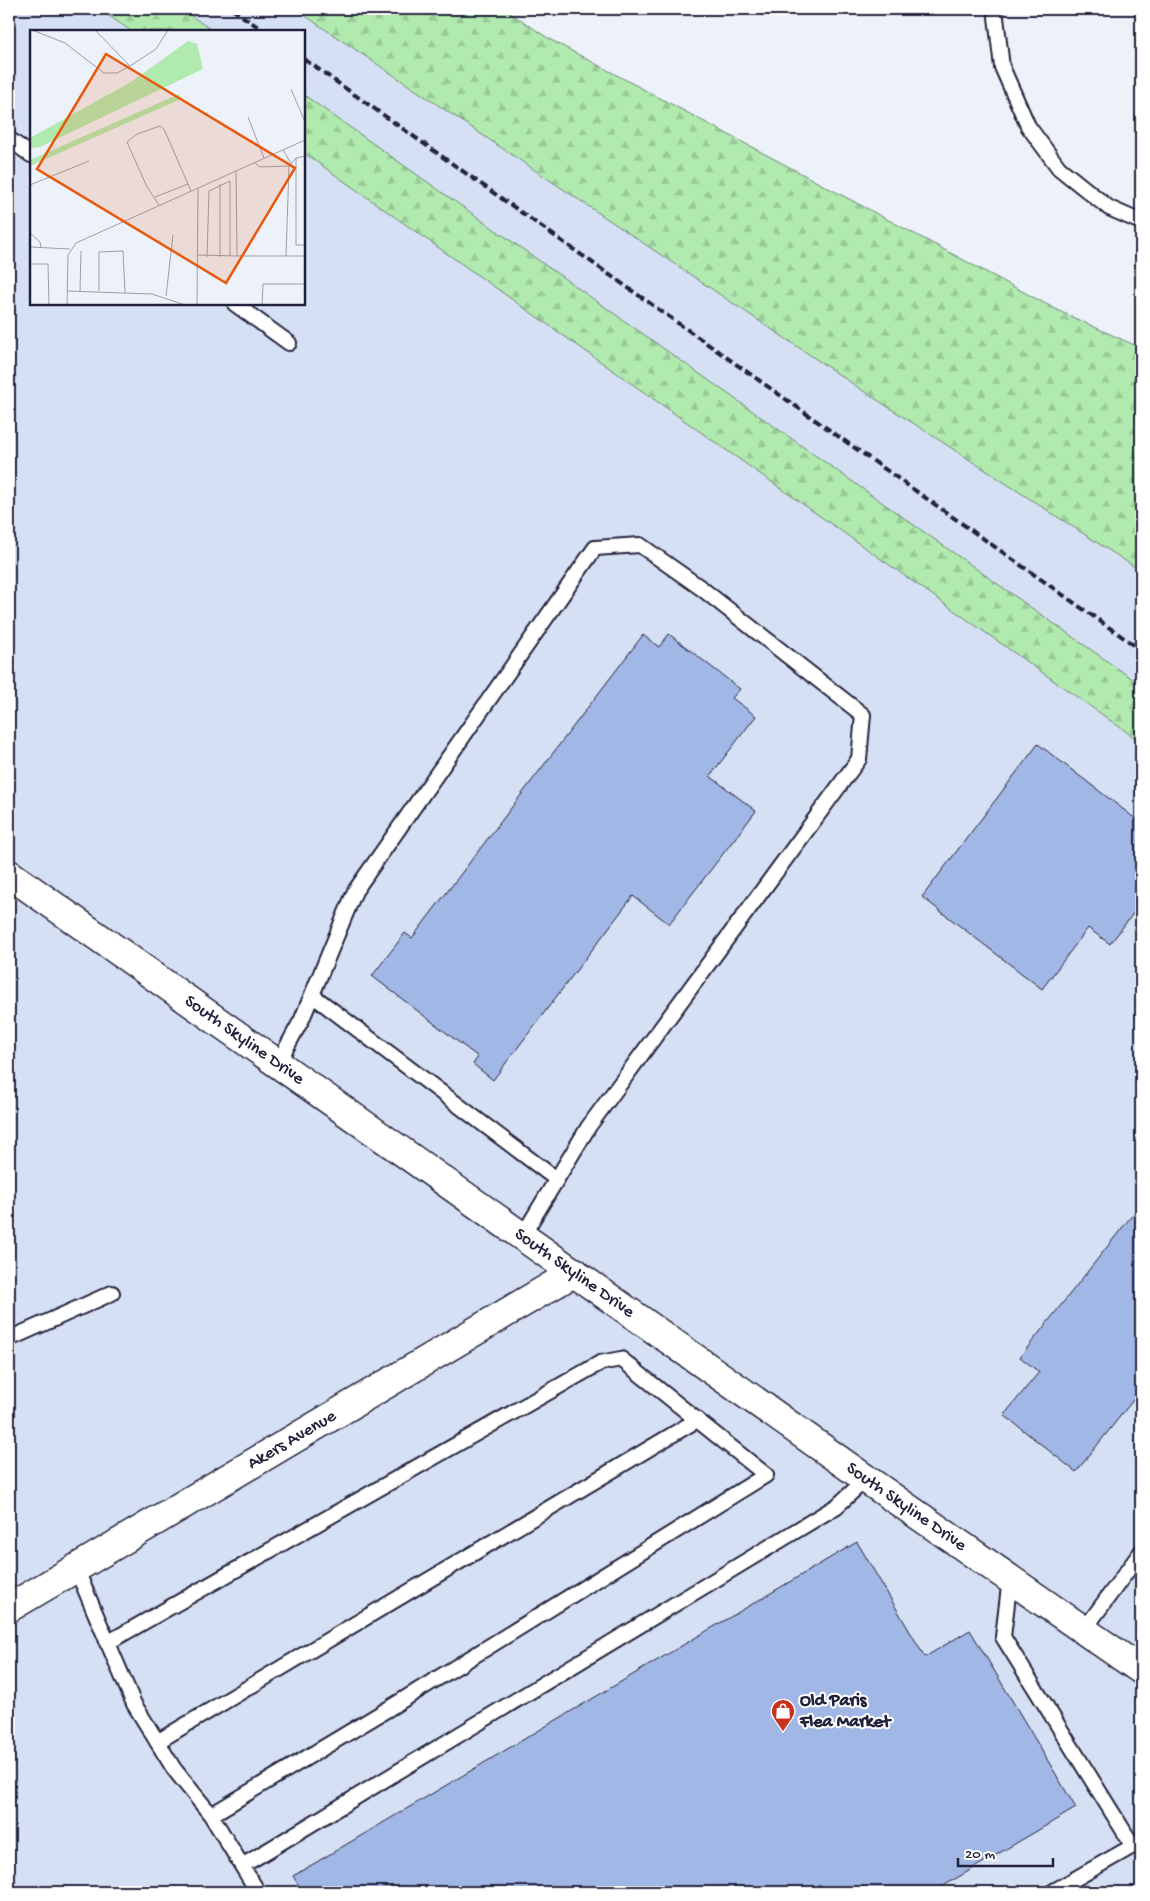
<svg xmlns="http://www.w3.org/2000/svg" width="1150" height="1901" font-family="'Gochi Hand',sans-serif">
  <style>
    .built { fill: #d6e0f4 }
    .forest { fill: url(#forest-firs); stroke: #6a8674 }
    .building { fill: #a1b7e5; stroke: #22223b }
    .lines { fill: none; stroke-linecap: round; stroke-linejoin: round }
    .service-casing { stroke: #22223b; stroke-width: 18 }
    .minor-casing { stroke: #22223b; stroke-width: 31 }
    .service { stroke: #fff; stroke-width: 14 }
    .minor { stroke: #fff; stroke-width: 28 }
    .rail { stroke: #22223b; stroke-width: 4; stroke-dasharray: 8 4; stroke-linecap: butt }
    .labels { text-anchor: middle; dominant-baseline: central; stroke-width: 4; stroke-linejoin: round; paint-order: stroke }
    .street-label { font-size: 18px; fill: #22223b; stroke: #fff }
    .poi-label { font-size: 18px; font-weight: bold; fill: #22223b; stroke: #fff; text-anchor: start }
    .inset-road { fill: none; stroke: #9b9eae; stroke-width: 1 }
    .view { fill: #e8590c; fill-opacity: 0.15; stroke: #e8590c; stroke-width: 2.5 }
    .inset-edge { fill: none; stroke: #22223b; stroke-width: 2.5 }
  </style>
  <defs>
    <pattern id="forest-firs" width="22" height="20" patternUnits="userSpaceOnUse" patternTransform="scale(1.25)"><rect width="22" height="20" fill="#b1eaae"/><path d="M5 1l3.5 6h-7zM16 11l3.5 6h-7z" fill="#98c897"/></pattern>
  </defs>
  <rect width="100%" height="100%" fill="#ecf1fa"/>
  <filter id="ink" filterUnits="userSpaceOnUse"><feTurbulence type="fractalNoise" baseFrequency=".02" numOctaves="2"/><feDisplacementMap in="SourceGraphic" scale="10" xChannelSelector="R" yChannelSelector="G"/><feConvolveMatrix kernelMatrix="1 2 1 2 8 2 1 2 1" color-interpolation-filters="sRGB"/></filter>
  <g filter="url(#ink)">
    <path class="built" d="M 9,9 L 103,9 L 136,31 L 31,31 L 31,304 L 304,304 L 304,31 L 183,31 L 152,9 L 295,9 L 862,390 L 1141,571 L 1141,1892 L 9,1892 Z"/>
    <path class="forest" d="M 99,9 L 181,9 L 213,31 L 131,31 Z
      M 295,9 L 504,9 L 551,40 L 1061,312 L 1141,348 L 1141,571 L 862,390 Z
      M 304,95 L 1141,685 L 1141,742 L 304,153 Z"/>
    <path class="building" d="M 669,634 L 740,689 L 732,698 L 756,716 L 710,776 L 756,811 L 669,924 L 633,896 L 493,1080 L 473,1064 L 478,1057 L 372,976 L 405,933 L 412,938 L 643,635 L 659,647 Z
      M 1038,744 L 1141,823 L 1141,903 L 1110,944 L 1088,928 L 1042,989 L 922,897 Z
      M 1141,1204 L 1141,1390 L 1076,1472 L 1004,1415 L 1039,1372 L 1020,1357 Z
      M 857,1542 L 925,1657 L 970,1630 L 1076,1808 L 933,1892 L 303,1892 L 293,1876 Z"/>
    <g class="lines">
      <g class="service-casing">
        <path id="service" d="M 995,9 L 1002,67 L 1028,126 L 1059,168 L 1109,208 L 1141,222
          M 9,139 L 31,155
          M 235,304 L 289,343
          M 312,995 L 556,1179
          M 278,1063 L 302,1019 L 355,891 L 595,548 L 640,545 L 701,588 L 863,715 L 859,759 L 589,1126 L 523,1235
          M 9,1339 L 112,1293
          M 76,1568 L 134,1704 L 174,1769 L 211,1815 L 242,1866 L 837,1506 L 866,1479
          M 1010,1578 L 1003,1637 L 1133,1846
          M 1084,1630 L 1141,1552
          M 107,1643 L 600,1363 L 621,1359 L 766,1475 L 388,1709 L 211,1815
          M 157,1742 L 697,1420
          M 242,1866 L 258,1892
          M 1052,1892 L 1133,1846 L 1141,1847"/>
      </g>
      <g class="minor-casing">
        <g id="minor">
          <path id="s1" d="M 9,874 L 866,1479 L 1141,1670"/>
          <path id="s2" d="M 9,1608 L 575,1272"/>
        </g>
      </g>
      <use href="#service" class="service"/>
      <use href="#minor" class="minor"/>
      <path class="rail" d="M 232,9 L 264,31
        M 304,59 L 1141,650"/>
    </g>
  </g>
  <defs>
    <g id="shop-pin" transform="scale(1.25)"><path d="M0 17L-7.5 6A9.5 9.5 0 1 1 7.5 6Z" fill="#c8321e" stroke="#fff"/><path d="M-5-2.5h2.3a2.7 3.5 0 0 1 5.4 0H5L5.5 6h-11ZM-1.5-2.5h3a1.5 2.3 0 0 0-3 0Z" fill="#fff"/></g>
  </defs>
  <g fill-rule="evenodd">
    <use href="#shop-pin" x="783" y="1711"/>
  </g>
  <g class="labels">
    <g class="street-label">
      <text stroke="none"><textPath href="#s1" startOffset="288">South Skyline Drive</textPath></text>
      <text stroke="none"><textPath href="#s1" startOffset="692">South Skyline Drive</textPath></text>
      <text stroke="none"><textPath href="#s2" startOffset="329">Akers Avenue</textPath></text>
      <text stroke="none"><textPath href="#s1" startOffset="1098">South Skyline Drive</textPath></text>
    </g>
    <g class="poi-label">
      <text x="800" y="1701">Old Paris<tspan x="800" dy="21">Flea Market</tspan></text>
    </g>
  </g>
  <g transform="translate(30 30)">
    <rect width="275" height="275" fill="#ecf1fa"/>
    <path d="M 158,11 L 167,14 L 173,39 L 10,117 L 0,118 L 0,108 L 101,52 ZM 149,64 L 151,69 L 0,136 L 0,130 Z" fill="#b1eaae"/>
    <path class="inset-road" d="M 2,0 L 35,13 L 74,43 L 87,43 L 100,36M 65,0 L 100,36 L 126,19 L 138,0M 261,59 L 275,92M 218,87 L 234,128M 253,120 L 261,133M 275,126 L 266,128 L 259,136 L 256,226 L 275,226M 266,128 L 266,215 L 275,215M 225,133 L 230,137 L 259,136M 0,155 L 59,131M 125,167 L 158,154M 129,175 L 117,157 L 97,112 L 107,104 L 130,96 L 134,99 L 161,161M 0,203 L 10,212 L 11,218M 0,217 L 40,219M 168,225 L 207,226 L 206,141M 207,226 L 256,226M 177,227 L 179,161 L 200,151 L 200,226M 190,227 L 190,154M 0,234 L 18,234 L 19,275M 37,261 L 122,264 L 155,275M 50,261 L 51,221M 69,261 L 69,222 L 93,221 L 95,263M 136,266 L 143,205M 37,275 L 38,225 L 46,213 L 275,110M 167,275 L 168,158M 232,275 L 233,254 L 275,254"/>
    <path class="view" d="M 76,24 L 265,138 L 196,253 L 7,139 Z"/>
    <rect width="275" height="275" class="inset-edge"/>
  </g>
  <rect width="1150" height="1901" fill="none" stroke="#fff" stroke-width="30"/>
  <rect x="15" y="15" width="1120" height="1871" fill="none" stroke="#22223b" stroke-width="2" filter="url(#ink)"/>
  <path d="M958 1858v8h95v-8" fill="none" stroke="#22223b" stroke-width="2.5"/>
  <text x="965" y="1858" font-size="15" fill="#22223b" stroke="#ffffff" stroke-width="4" paint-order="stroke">20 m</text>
</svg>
